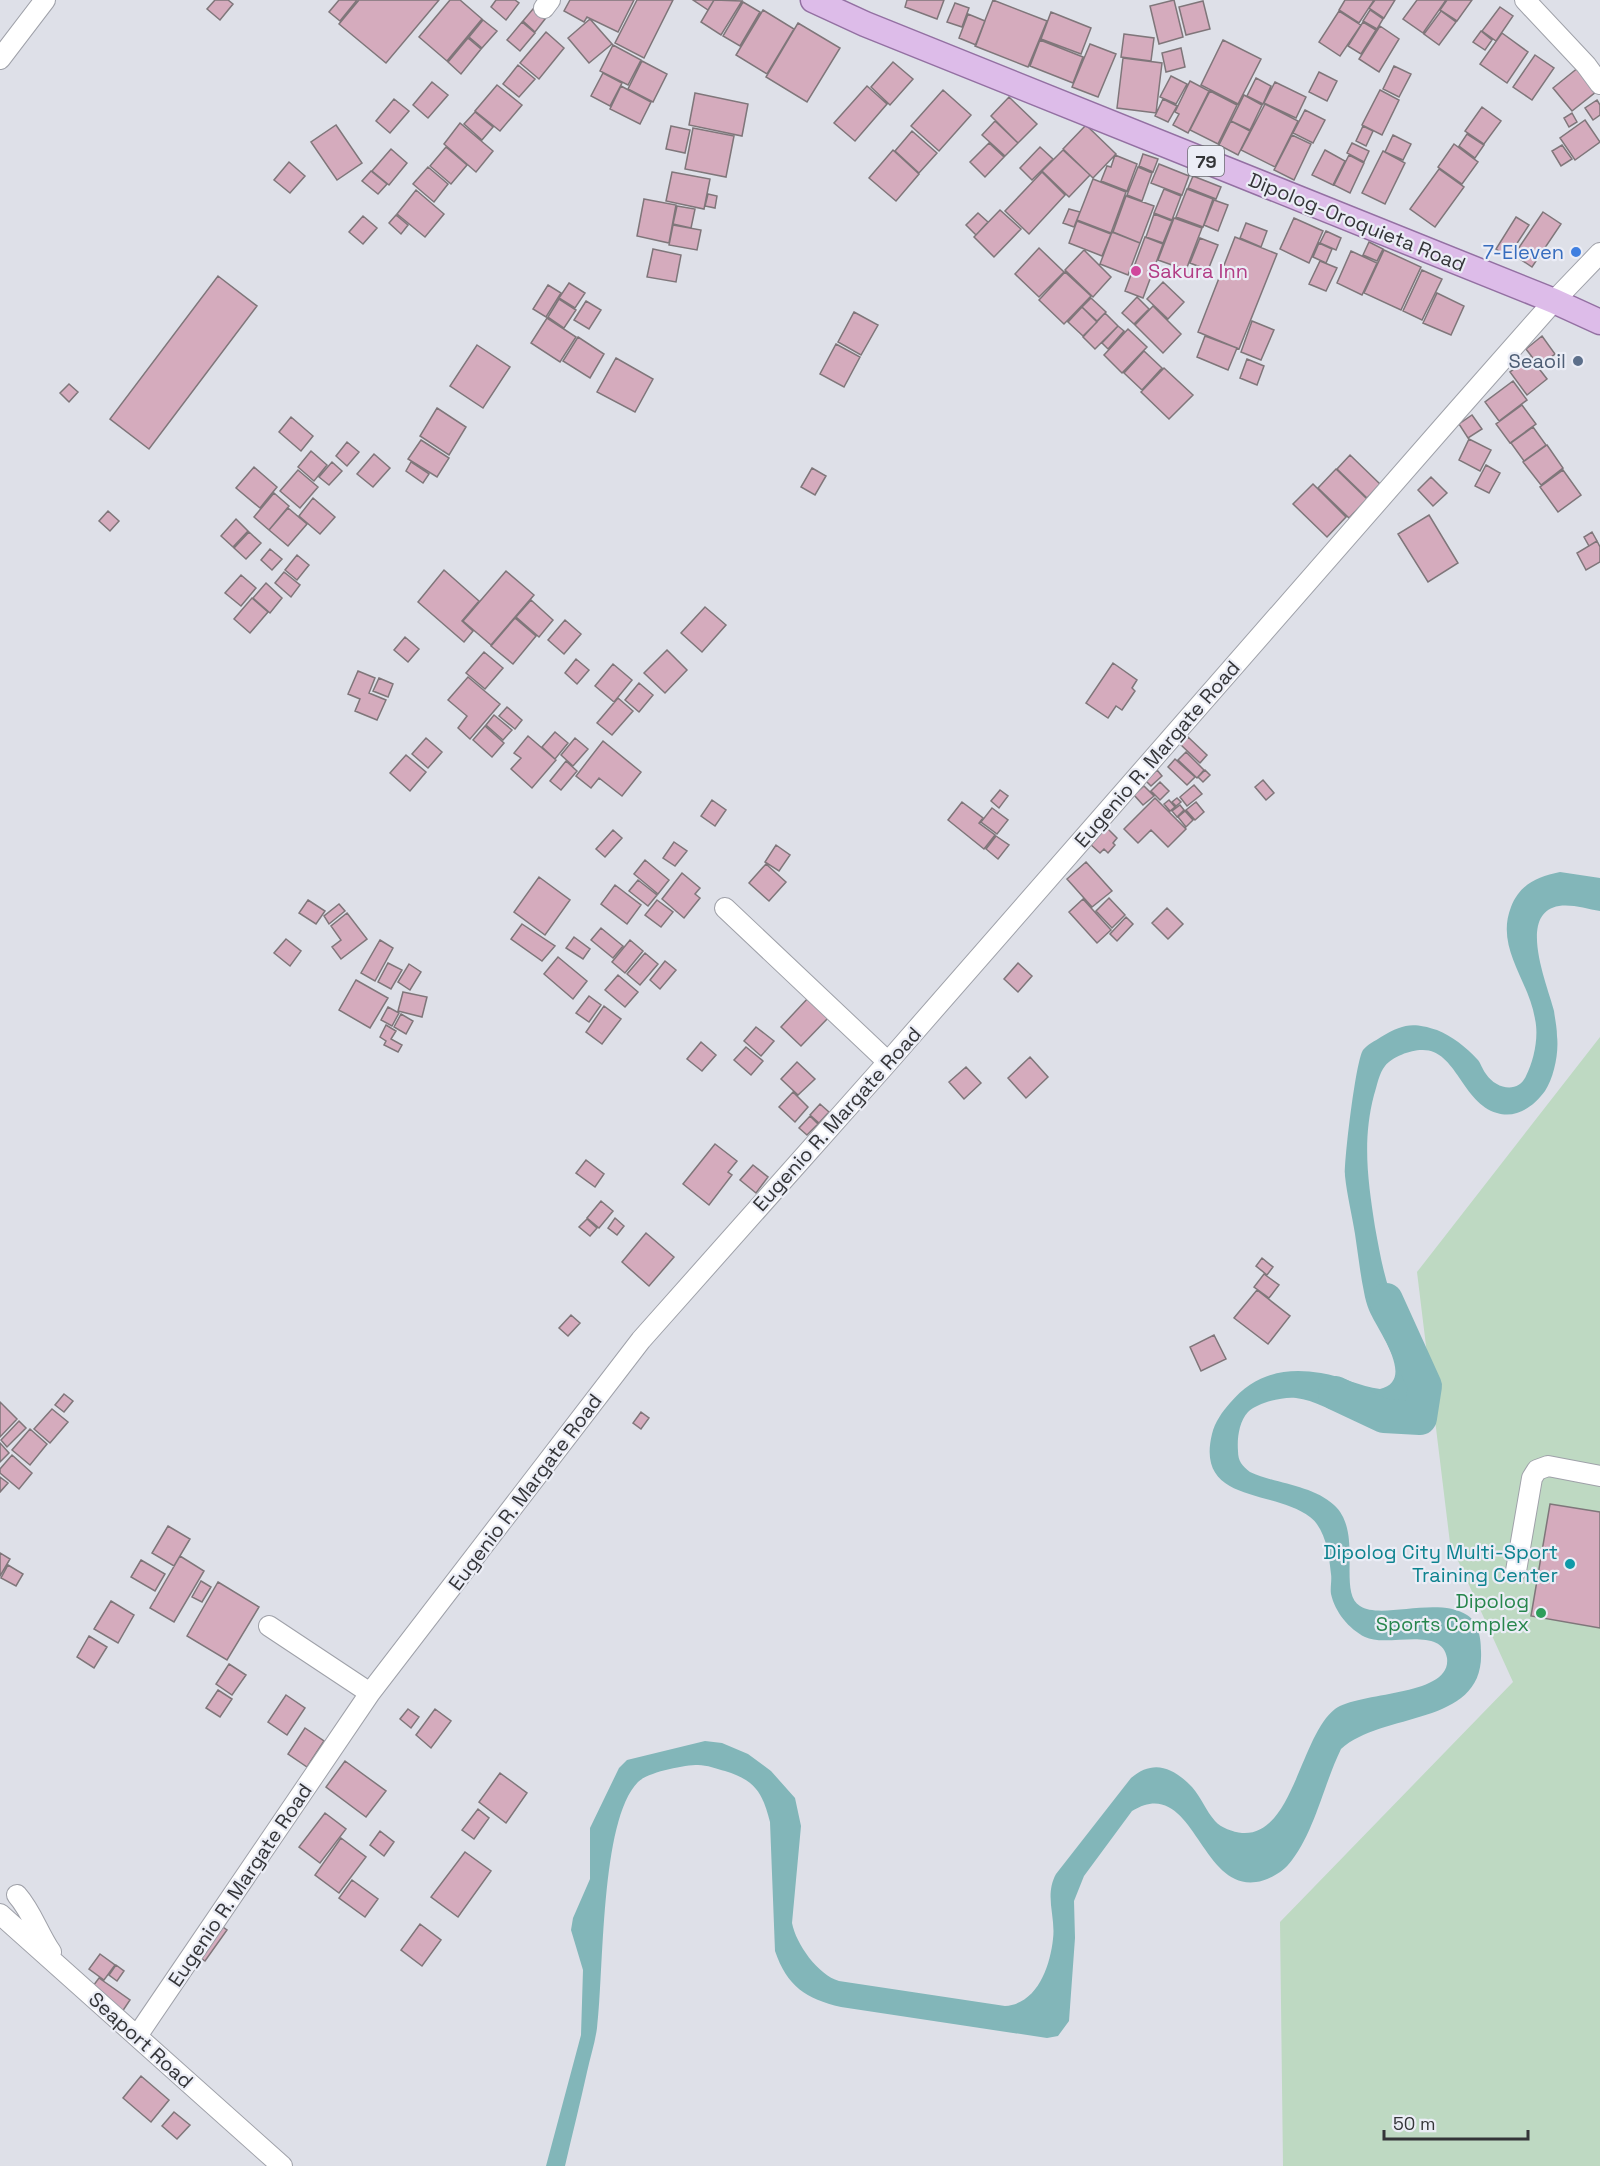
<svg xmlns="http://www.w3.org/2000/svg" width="1600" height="2166" font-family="'Space Grotesk',sans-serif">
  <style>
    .green { fill: #bed9c2 }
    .water { fill: #82b6b9 }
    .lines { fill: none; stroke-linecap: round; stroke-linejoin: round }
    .river { stroke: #82b6b9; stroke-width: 34 }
    .building { fill: #d5abbd; stroke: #7f767a; stroke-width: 1.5 }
    .minor-casing { stroke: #9fa1a9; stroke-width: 22 }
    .major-casing { stroke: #9370a2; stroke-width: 27 }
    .minor { stroke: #fff; stroke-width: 20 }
    .major { stroke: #ddbce9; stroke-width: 24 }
    .shop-dot { fill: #3f7fe0; stroke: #ebedf6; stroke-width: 2 }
    .hotel-dot { fill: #d1479c; stroke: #ebedf6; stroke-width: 2 }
    .service-dot { fill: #5c6f8a; stroke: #ebedf6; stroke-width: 2 }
    .culture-dot { fill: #0f9aa8; stroke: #ebedf6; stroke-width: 2 }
    .leisure-dot { fill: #2e9e5b; stroke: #ebedf6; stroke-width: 2 }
    .labels { text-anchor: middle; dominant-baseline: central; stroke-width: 4.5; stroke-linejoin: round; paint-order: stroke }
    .shield { fill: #ebedf6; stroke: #6b6c71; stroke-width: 1.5 }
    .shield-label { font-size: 18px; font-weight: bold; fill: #343538 }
    .street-label { font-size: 20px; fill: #343538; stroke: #ebedf6 }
    .shop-label { font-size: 20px; fill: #366cbe; stroke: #ebedf6; text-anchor: end }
    .hotel-label { font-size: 20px; fill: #b23c85; stroke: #ebedf6; text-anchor: start }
    .service-label { font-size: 20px; fill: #4e5e75; stroke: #ebedf6; text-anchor: end }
    .culture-label { font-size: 20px; fill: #0d838f; stroke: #ebedf6; text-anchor: end }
    .leisure-label { font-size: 20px; fill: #27864d; stroke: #ebedf6; text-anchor: end }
  </style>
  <rect width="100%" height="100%" fill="#dee0e8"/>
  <path class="green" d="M 1600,1037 L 1600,2166 L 1283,2166 L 1280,1922 L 1513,1682 L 1450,1543 L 1417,1272 Z"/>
  <path class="water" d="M 1560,872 L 1600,878 L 1600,911 C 1587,909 1572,904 1559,906 C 1516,913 1548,986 1554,1011 C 1555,1019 1557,1028 1557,1036 C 1559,1053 1554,1077 1545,1091 C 1534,1106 1517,1119 1497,1113 C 1462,1103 1456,1049 1422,1050 C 1410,1050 1392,1057 1385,1066 C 1379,1073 1377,1086 1374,1095 C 1362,1141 1368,1181 1375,1227 C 1379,1249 1383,1272 1390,1292 C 1398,1314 1403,1335 1408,1357 C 1410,1364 1414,1374 1414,1382 C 1413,1387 1411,1397 1408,1401 C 1400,1413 1363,1418 1350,1415 C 1331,1412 1315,1400 1296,1398 C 1284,1396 1257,1403 1248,1412 C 1239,1422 1237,1438 1238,1451 C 1238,1461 1242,1466 1250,1472 C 1276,1484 1312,1485 1334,1505 C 1364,1532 1337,1592 1360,1606 C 1381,1620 1437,1596 1467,1615 C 1479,1623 1481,1639 1481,1651 C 1485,1727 1383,1711 1341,1749 C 1323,1786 1314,1835 1288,1865 C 1281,1873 1266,1881 1256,1882 C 1199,1890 1193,1773 1132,1811 L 1084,1876 L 1074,1901 L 1075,1938 L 1069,2021 L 1058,2036 L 1047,2038 L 841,2007 C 806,1999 787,1986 775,1951 L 770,1822 C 762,1792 756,1781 725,1771 C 717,1769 707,1765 698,1765 C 684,1765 648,1772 638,1782 C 600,1820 604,1973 597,2028 C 595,2043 590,2058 587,2072 C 580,2104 572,2135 565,2166 L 546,2166 L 581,2035 L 583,1970 L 571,1930 L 573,1918 L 590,1879 L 590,1828 L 619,1768 L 627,1760 L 705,1741 L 722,1743 L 748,1754 L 771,1771 L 795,1798 L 801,1826 L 792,1923 C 796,1944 818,1975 839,1981 L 1005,2006 C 1037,2004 1050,1967 1053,1939 C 1056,1916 1044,1896 1056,1874 L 1131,1778 C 1153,1759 1173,1767 1192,1787 C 1201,1797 1206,1811 1215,1821 C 1221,1828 1233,1832 1242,1833 C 1293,1837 1300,1736 1335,1709 C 1359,1691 1452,1697 1447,1658 C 1442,1625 1386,1648 1365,1637 C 1349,1629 1335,1612 1331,1594 C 1330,1588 1332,1580 1331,1574 C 1329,1556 1326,1529 1310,1517 C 1274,1489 1195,1504 1212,1434 C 1215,1422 1222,1412 1230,1403 C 1255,1374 1284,1367 1321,1373 C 1342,1376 1360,1387 1380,1389 C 1417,1380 1377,1330 1369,1310 C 1367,1305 1365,1298 1364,1292 C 1360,1273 1358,1253 1355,1234 C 1352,1215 1347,1195 1345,1176 C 1344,1160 1356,1060 1363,1050 C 1368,1044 1375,1041 1381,1037 C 1403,1024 1412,1022 1437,1030 C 1452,1036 1466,1047 1477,1059 C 1481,1063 1482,1069 1486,1074 C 1496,1089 1518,1094 1526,1076 C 1534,1060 1539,1037 1535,1019 C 1529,980 1495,948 1511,907 C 1520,884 1537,877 1560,872 Z"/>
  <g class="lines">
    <path class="river" d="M 1335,1393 L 1384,1416 L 1420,1418 L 1425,1386 L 1386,1300"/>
  </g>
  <path class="building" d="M 215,0 L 228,0 L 233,4 L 220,20 L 207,9 Z
    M 339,0 L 357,0 L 340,21 L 329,12 Z
    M 359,0 L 439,0 L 386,63 L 339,24 Z
    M 450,0 L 460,0 L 482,19 L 447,61 L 419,37 Z
    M 496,0 L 515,0 L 519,3 L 506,20 L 491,7 Z
    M 570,0 L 634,0 L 618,32 L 587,17 L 584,22 L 564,11 Z
    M 637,0 L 673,0 L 644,58 L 615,43 Z
    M 693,0 L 714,0 L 708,10 Z
    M 714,0 L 742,1 L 721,35 L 701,22 Z
    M 907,0 L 944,0 L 937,19 L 905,7 Z
    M 993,0 L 1047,21 L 1028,67 L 975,46 Z
    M 1174,0 L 1183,37 L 1159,44 L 1150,6 Z
    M 1345,0 L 1374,0 L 1359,23 L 1339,10 Z
    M 1375,0 L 1395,0 L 1384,18 L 1369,8 Z
    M 1417,0 L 1446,0 L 1423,33 L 1403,19 Z
    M 1447,0 L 1472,0 L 1457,21 L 1440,10 Z
    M 1203,1 L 1210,29 L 1186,35 L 1179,7 Z
    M 743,2 L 760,12 L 740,46 L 723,36 Z
    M 955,3 L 969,8 L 962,27 L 947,22 Z
    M 1500,7 L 1513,16 L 1496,41 L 1482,31 Z
    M 533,9 L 545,19 L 535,32 L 523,21 Z
    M 763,10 L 794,29 L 767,74 L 736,55 Z
    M 1370,10 L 1383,19 L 1377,29 L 1363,21 Z
    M 1339,11 L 1361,25 L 1340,56 L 1319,42 Z
    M 1441,11 L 1456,22 L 1439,45 L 1424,34 Z
    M 1051,12 L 1091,28 L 1081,54 L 1041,39 Z
    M 968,14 L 985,21 L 976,45 L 959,38 Z
    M 590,19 L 612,44 L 589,63 L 568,38 Z
    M 483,20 L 497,31 L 482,48 L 469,37 Z
    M 522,22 L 535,33 L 520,51 L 507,40 Z
    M 1363,22 L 1376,30 L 1361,54 L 1348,46 Z
    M 798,23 L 840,48 L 807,102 L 766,77 Z
    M 1380,26 L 1399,39 L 1379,72 L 1359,59 Z
    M 1481,31 L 1492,40 L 1485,50 L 1473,42 Z
    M 546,32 L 564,48 L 539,79 L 520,63 Z
    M 1502,33 L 1528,52 L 1507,83 L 1480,64 Z
    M 1124,34 L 1154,38 L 1151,61 L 1121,57 Z
    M 468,38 L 481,49 L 461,74 L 448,62 Z
    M 1040,40 L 1083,57 L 1073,83 L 1030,66 Z
    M 1223,40 L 1261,59 L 1238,104 L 1201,85 Z
    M 1090,44 L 1116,54 L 1098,97 L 1072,87 Z
    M 613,45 L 641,60 L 628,85 L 600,71 Z
    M 1181,48 L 1185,67 L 1166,72 L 1162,53 Z
    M 1535,55 L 1554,68 L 1532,100 L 1513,87 Z
    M 1123,58 L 1162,63 L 1156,113 L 1117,108 Z
    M 642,61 L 667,74 L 653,102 L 628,89 Z
    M 893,62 L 913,79 L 890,105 L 871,87 Z
    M 518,65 L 535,79 L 519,97 L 503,84 Z
    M 1394,66 L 1411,74 L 1399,97 L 1383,89 Z
    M 1579,67 L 1597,91 L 1572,111 L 1553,88 Z
    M 1319,72 L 1337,81 L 1327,101 L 1309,92 Z
    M 603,73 L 622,83 L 610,106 L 591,96 Z
    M 1171,76 L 1187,84 L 1176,104 L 1160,97 Z
    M 1256,78 L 1271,86 L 1263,104 L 1247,96 Z
    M 1190,81 L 1209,91 L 1188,133 L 1173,125 L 1179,114 L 1175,112 Z
    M 432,82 L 448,95 L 428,118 L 413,105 Z
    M 1275,82 L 1306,97 L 1296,118 L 1264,103 Z
    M 497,85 L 522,105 L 500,131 L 475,111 Z
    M 621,86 L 651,102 L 640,124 L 610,109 Z
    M 867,86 L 887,104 L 855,141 L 834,123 Z
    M 943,90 L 971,115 L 939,151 L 911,126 Z
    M 1380,90 L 1399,100 L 1382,135 L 1362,125 Z
    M 1210,91 L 1237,105 L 1218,144 L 1190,130 Z
    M 695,93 L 748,104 L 742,136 L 689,125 Z
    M 1244,95 L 1262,105 L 1250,130 L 1231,121 Z
    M 1009,97 L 1037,124 L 1018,143 L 991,116 Z
    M 394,99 L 409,111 L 390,133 L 376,121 Z
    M 1163,99 L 1177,106 L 1168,122 L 1155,116 Z
    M 1597,100 L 1600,105 L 1600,115 L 1593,120 L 1585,108 Z
    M 1265,104 L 1298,121 L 1275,167 L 1241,150 Z
    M 1482,107 L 1501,121 L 1484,144 L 1465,131 Z
    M 1305,110 L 1325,120 L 1313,143 L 1293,133 Z
    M 475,112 L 493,127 L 482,140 L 464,124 Z
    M 1572,113 L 1577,122 L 1569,127 L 1564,118 Z
    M 1585,120 L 1600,142 L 1575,160 L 1560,138 Z
    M 995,121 L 1018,143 L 1005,156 L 982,135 Z
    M 1231,121 L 1250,131 L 1238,155 L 1219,145 Z
    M 460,123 L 493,151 L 476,172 L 444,144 Z
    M 336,125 L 362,163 L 337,180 L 311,142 Z
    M 1086,125 L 1116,154 L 1093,178 L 1063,149 Z
    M 671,126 L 690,130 L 685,153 L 666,149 Z
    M 1363,126 L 1373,131 L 1366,146 L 1356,141 Z
    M 693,128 L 734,136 L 726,177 L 685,169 Z
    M 912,131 L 937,153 L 919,173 L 895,151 Z
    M 1467,134 L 1484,145 L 1475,158 L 1459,146 Z
    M 1292,135 L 1311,144 L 1294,180 L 1274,170 Z
    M 1393,135 L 1411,144 L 1403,160 L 1385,152 Z
    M 989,143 L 1004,157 L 985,177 L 970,162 Z
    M 1352,143 L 1369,151 L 1364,162 L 1347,153 Z
    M 1454,144 L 1478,162 L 1462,184 L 1438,167 Z
    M 1562,145 L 1572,159 L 1561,166 L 1552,151 Z
    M 446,147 L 467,165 L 451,184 L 430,166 Z
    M 1040,147 L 1053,159 L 1032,180 L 1020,168 Z
    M 391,149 L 407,163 L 389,185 L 372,171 Z
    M 893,150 L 919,174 L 896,201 L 869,178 Z
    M 1063,150 L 1090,175 L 1069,197 L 1042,171 Z
    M 1325,150 L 1345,161 L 1333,185 L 1312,175 Z
    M 1383,151 L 1405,163 L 1385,204 L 1362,193 Z
    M 1143,154 L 1158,159 L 1153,172 L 1139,166 Z
    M 1115,155 L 1137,164 L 1127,191 L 1101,181 L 1107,166 L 1111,167 Z
    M 1349,155 L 1364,163 L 1350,193 L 1334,185 Z
    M 289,162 L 305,176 L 290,193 L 274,180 Z
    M 1159,164 L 1189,176 L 1182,195 L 1151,183 Z
    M 428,167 L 448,184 L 434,202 L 413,184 Z
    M 1138,167 L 1152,173 L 1142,201 L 1127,195 Z
    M 1439,169 L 1464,187 L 1435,227 L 1410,209 Z
    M 371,171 L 387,184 L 378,194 L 362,181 Z
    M 672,172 L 710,179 L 704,209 L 666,201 Z
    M 1042,172 L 1065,195 L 1029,234 L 1005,211 Z
    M 1193,176 L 1221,187 L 1216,199 L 1188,188 Z
    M 1093,179 L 1126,192 L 1111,233 L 1077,220 Z
    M 1164,189 L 1181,196 L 1172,220 L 1154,213 Z
    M 1187,189 L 1213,199 L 1203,227 L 1176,217 Z
    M 416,190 L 444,214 L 425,237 L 397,214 Z
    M 708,194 L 717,196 L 715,208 L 705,206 Z
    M 1126,196 L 1154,206 L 1140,243 L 1113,232 Z
    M 644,199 L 676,205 L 669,243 L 637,236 Z
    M 1214,200 L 1228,205 L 1218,231 L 1204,225 Z
    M 677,206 L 695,209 L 691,228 L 673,224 Z
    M 1069,209 L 1080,212 L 1074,227 L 1063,223 Z
    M 1000,210 L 1021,229 L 994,257 L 974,237 Z
    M 1543,212 L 1561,224 L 1532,267 L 1514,255 Z
    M 978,213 L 988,222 L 976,235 L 966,225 Z
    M 1154,214 L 1172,221 L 1163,243 L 1146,237 Z
    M 396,215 L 408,225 L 401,234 L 389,223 Z
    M 363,216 L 377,228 L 363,244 L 349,232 Z
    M 1516,217 L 1529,225 L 1508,257 L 1496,249 Z
    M 1174,218 L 1202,228 L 1186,270 L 1158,260 Z
    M 1294,218 L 1323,231 L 1309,263 L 1280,249 Z
    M 1077,221 L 1111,234 L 1102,256 L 1069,243 Z
    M 1246,223 L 1267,231 L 1261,247 L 1240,238 Z
    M 673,225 L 701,230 L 697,250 L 669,245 Z
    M 1326,231 L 1341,238 L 1336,250 L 1320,243 Z
    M 1112,232 L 1140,243 L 1128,275 L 1100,264 Z
    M 1145,237 L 1163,244 L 1143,298 L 1125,291 Z
    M 1235,237 L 1277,254 L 1239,349 L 1198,332 Z
    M 1200,238 L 1218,245 L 1208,270 L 1190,263 Z
    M 1369,242 L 1383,249 L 1377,261 L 1363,255 Z
    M 1319,243 L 1332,249 L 1326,263 L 1313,257 Z
    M 1039,248 L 1064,272 L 1039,297 L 1015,274 Z
    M 653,249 L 681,255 L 676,282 L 647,277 Z
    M 1084,250 L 1111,277 L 1093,297 L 1065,270 Z
    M 1384,250 L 1421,267 L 1401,310 L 1364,293 Z
    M 1351,251 L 1377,263 L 1362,295 L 1337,283 Z
    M 1320,261 L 1337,268 L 1326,291 L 1309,284 Z
    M 1422,270 L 1442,279 L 1422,320 L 1403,311 Z
    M 1065,272 L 1091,296 L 1064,324 L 1039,300 Z
    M 218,276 L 257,306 L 149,449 L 110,419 Z
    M 1163,282 L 1184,302 L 1168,319 L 1147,299 Z
    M 569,283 L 585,293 L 575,308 L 559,298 Z
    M 548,285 L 561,293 L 546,317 L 533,309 Z
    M 1437,293 L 1464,306 L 1451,335 L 1423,323 Z
    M 1137,297 L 1149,309 L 1134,324 L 1122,313 Z
    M 1091,298 L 1106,312 L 1097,321 L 1082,307 Z
    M 559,299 L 576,310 L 564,328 L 548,317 Z
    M 586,301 L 601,310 L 589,329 L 574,320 Z
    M 1153,306 L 1181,334 L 1163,353 L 1135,325 Z
    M 1082,307 L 1097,322 L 1083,336 L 1068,322 Z
    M 854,312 L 878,325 L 861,355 L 838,342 Z
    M 1105,313 L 1118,326 L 1095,349 L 1083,337 Z
    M 547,318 L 576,337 L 560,362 L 531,343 Z
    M 1252,321 L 1274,330 L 1261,360 L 1241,352 Z
    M 1118,326 L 1124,331 L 1108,349 L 1102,343 Z
    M 1128,329 L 1147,347 L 1122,373 L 1104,355 Z
    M 1205,336 L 1237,348 L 1228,370 L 1197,357 Z
    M 1542,336 L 1555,354 L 1539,366 L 1526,349 Z
    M 578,337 L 604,354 L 590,378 L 563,361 Z
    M 836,344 L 860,357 L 844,387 L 820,374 Z
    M 477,345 L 510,367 L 483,408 L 450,386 Z
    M 1144,351 L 1162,368 L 1142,390 L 1124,373 Z
    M 1530,357 L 1547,379 L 1527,395 L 1510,372 Z
    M 616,358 L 653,379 L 635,412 L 597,392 Z
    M 1247,359 L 1264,366 L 1257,385 L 1240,378 Z
    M 1164,368 L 1193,395 L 1169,419 L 1141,392 Z
    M 1513,381 L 1527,400 L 1499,421 L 1485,402 Z
    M 69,384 L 78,392 L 69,402 L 60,393 Z
    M 1522,405 L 1536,424 L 1510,443 L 1496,424 Z
    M 437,408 L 466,427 L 449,455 L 420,436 Z
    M 1472,415 L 1482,429 L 1468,438 L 1459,424 Z
    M 291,417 L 313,436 L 301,451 L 279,432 Z
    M 1533,427 L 1546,445 L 1524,461 L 1511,443 Z
    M 1469,439 L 1491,450 L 1480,471 L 1459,460 Z
    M 421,440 L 449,458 L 437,477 L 408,459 Z
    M 347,442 L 359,452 L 347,466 L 336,456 Z
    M 1547,445 L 1563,468 L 1541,485 L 1523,462 Z
    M 311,451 L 327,465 L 314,481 L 298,467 Z
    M 374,454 L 390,468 L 373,487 L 357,474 Z
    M 1350,455 L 1380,484 L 1367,498 L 1337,469 Z
    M 332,462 L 342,471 L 329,485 L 319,477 Z
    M 411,462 L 429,474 L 423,483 L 406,471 Z
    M 1486,465 L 1500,473 L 1489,493 L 1475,486 Z
    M 254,467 L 277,487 L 260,508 L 236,488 Z
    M 812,468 L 826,476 L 815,495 L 801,487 Z
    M 1336,469 L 1367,499 L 1349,518 L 1318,488 Z
    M 298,470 L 318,487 L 300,508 L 280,491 Z
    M 1563,470 L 1581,495 L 1558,512 L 1540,487 Z
    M 1431,477 L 1447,493 L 1433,506 L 1418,490 Z
    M 1313,484 L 1346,517 L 1327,537 L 1293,504 Z
    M 274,493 L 289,506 L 269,530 L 254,517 Z
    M 313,498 L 335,517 L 320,534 L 299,516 Z
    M 288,508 L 307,524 L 288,546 L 269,530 Z
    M 108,511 L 119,521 L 110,531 L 99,521 Z
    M 1429,515 L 1458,563 L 1428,582 L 1398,534 Z
    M 236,519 L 248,531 L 233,547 L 221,536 Z
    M 249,532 L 261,543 L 246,559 L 234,548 Z
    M 1592,532 L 1597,541 L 1589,546 L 1584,537 Z
    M 1597,541 L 1600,547 L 1600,562 L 1586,570 L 1577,553 Z
    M 270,549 L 282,559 L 272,570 L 261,560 Z
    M 297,555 L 309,565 L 297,580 L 285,570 Z
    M 444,570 L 479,601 L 462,621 L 473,631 L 464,642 L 418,602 Z
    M 506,571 L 534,595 L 491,645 L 463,621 Z
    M 284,572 L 300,585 L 291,597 L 275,583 Z
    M 241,575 L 256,588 L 241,606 L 225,593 Z
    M 266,583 L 282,598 L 270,613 L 253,598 Z
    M 252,598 L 268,612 L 250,633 L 234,619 Z
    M 531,600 L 553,620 L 539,637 L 516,617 Z
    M 705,607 L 726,625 L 702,652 L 681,633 Z
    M 515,618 L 536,636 L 513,664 L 491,646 Z
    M 565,620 L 581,634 L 564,654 L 548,640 Z
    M 405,637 L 419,649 L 408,662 L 394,650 Z
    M 667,650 L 687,670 L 665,693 L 644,673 Z
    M 484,652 L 503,668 L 485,689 L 466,673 Z
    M 576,659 L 589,670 L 577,684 L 565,673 Z
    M 1113,663 L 1137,680 L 1132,688 L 1135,691 L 1122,710 L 1116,706 L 1108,718 L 1086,703 Z
    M 613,664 L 632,680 L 614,702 L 595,686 Z
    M 358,671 L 375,678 L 369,693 L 386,700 L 377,720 L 355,711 L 360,699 L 348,694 Z
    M 468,677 L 500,704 L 470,739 L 458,728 L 467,716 L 448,700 Z
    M 379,678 L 393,684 L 388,697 L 373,691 Z
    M 639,683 L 653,695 L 639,712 L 625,700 Z
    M 618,698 L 633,711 L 612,735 L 597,723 Z
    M 507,707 L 522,720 L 515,729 L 499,716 Z
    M 494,715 L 512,730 L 503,740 L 486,725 Z
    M 485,726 L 504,743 L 492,757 L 473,740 Z
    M 555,732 L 568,743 L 555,759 L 542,747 Z
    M 528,736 L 556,760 L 532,788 L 511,769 L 521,758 L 514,753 Z
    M 1188,737 L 1207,755 L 1200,763 L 1181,745 Z
    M 426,738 L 442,752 L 428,768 L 412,754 Z
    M 575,738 L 588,749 L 573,766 L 561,755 Z
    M 603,741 L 641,772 L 622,796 L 599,778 L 591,788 L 576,776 Z
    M 1186,752 L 1204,770 L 1197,778 L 1178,760 Z
    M 406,755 L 426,772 L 410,791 L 390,773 Z
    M 1175,759 L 1195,777 L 1187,785 L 1168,767 Z
    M 566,761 L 577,771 L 561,790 L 550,781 Z
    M 1157,770 L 1162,776 L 1151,786 L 1146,781 Z
    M 1205,770 L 1210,775 L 1203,782 L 1198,777 Z
    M 1263,780 L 1274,793 L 1266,800 L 1255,787 Z
    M 1160,782 L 1169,791 L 1160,800 L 1151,791 Z
    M 1194,785 L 1202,794 L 1187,806 L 1180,797 Z
    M 1144,786 L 1154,796 L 1143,805 L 1134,795 Z
    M 1000,790 L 1008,796 L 999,808 L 991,801 Z
    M 1155,798 L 1186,829 L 1168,847 L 1151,830 L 1138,843 L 1124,829 Z
    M 1177,798 L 1181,802 L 1176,806 L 1172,802 Z
    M 712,800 L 726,810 L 715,826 L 701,816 Z
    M 1169,800 L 1175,807 L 1170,811 L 1164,804 Z
    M 962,802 L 983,818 L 979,823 L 995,835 L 984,849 L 948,820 Z
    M 1196,802 L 1204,812 L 1195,820 L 1186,810 Z
    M 1180,805 L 1184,810 L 1177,817 L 1172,811 Z
    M 992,808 L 1008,820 L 997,834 L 981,822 Z
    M 1185,811 L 1193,820 L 1186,827 L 1178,817 Z
    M 1106,827 L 1117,838 L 1113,843 L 1115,845 L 1108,853 L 1104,849 L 1100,853 L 1090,844 Z
    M 613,830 L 622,838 L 605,857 L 596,849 Z
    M 996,836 L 1009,845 L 998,859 L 986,849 Z
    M 674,842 L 687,851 L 675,866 L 663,858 Z
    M 776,845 L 790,855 L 779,871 L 765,862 Z
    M 645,860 L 669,880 L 658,894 L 634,874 Z
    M 1086,862 L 1112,891 L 1092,907 L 1067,879 Z
    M 766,864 L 786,882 L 769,901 L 749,883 Z
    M 682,873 L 700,888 L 695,894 L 700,898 L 684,918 L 662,899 Z
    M 539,877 L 570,900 L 545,935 L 514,912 Z
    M 638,880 L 657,895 L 648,906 L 629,891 Z
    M 615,885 L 641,905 L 627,924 L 601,904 Z
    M 1109,898 L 1125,915 L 1112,928 L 1096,911 Z
    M 1083,899 L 1111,930 L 1097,943 L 1069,912 Z
    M 308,900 L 325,911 L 316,924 L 299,913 Z
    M 657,900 L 673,912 L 661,927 L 645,915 Z
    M 339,904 L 345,911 L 329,924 L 324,916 Z
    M 1167,908 L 1183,924 L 1168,939 L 1152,923 Z
    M 347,913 L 367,939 L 341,959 L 332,947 L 341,940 L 331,926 Z
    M 1126,917 L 1133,924 L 1117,941 L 1110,934 Z
    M 522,924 L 555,946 L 542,961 L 511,939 Z
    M 601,928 L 623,946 L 613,958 L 591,940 Z
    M 574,937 L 590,949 L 583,959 L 566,948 Z
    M 286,939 L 301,951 L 290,966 L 274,953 Z
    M 380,940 L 393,948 L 375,981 L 361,973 Z
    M 630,940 L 643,951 L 625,973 L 612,962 Z
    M 645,953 L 658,964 L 640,985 L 627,974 Z
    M 558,957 L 587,981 L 573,999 L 544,974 Z
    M 665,961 L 676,970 L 660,989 L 650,980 Z
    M 388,963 L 402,970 L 391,989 L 378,982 Z
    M 1018,963 L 1032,976 L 1018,992 L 1004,979 Z
    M 409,964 L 421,972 L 410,990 L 398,982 Z
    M 618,975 L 638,992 L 625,1007 L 605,990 Z
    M 356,980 L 388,998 L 370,1028 L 339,1010 Z
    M 403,992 L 427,997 L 422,1017 L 398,1011 Z
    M 589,996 L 601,1005 L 589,1022 L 576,1013 Z
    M 809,997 L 829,1017 L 801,1046 L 781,1027 Z
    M 604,1006 L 621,1019 L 602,1044 L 586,1032 Z
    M 388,1007 L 399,1013 L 392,1026 L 381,1020 Z
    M 401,1014 L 413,1021 L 406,1034 L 394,1027 Z
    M 386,1025 L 396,1031 L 391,1039 L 402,1045 L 398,1052 L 384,1045 L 386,1041 L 380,1037 Z
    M 756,1027 L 774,1041 L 761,1056 L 744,1041 Z
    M 701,1042 L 716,1055 L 702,1071 L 687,1059 Z
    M 746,1047 L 763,1061 L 751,1075 L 734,1060 Z
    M 1030,1057 L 1048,1077 L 1026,1098 L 1008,1078 Z
    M 797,1062 L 815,1079 L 798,1095 L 781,1079 Z
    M 966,1067 L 981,1083 L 964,1099 L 949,1082 Z
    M 793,1092 L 808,1107 L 795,1122 L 779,1107 Z
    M 820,1104 L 829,1112 L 819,1123 L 810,1115 Z
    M 810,1116 L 818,1124 L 807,1135 L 799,1128 Z
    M 715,1144 L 737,1161 L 728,1172 L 732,1175 L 709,1205 L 683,1184 Z
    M 586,1160 L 604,1174 L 595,1187 L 576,1173 Z
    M 753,1165 L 768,1177 L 756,1193 L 740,1180 Z
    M 601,1201 L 613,1211 L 599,1228 L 587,1218 Z
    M 615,1218 L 624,1226 L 617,1235 L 608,1228 Z
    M 587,1219 L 597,1228 L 590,1236 L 579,1227 Z
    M 646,1233 L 674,1257 L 649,1286 L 622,1262 Z
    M 1262,1258 L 1273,1267 L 1267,1275 L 1256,1266 Z
    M 1264,1274 L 1279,1285 L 1269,1298 L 1254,1287 Z
    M 1257,1290 L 1290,1316 L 1268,1344 L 1234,1318 Z
    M 571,1315 L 580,1323 L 568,1336 L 559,1328 Z
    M 1214,1335 L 1226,1359 L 1201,1371 L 1190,1347 Z
    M 64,1394 L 73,1401 L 64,1412 L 55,1405 Z
    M 0,1402 L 17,1419 L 0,1437 Z
    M 52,1409 L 68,1422 L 50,1443 L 34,1429 Z
    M 641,1412 L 649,1418 L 641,1429 L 633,1423 Z
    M 19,1421 L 26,1428 L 7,1447 L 1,1440 Z
    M 30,1429 L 47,1444 L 30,1465 L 12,1450 Z
    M 0,1443 L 9,1453 L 0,1462 Z
    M 12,1455 L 32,1473 L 19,1489 L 0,1473 L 0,1469 Z
    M 0,1477 L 8,1483 L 0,1492 Z
    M 1550,1504 L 1600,1512 L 1600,1628 L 1531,1616 Z
    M 168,1526 L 190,1539 L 174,1566 L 152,1553 Z
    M 0,1553 L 10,1559 L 0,1576 Z
    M 180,1556 L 204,1571 L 174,1622 L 150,1608 Z
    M 141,1560 L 165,1574 L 155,1591 L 131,1577 Z
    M 8,1565 L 23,1574 L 16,1586 L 1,1578 Z
    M 201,1581 L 211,1587 L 202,1602 L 192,1597 Z
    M 218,1582 L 259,1607 L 227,1660 L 187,1636 Z
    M 111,1601 L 134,1615 L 118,1643 L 94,1629 Z
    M 89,1636 L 107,1647 L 94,1668 L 77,1657 Z
    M 229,1664 L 246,1675 L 232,1695 L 216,1684 Z
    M 218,1690 L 232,1699 L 220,1717 L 206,1708 Z
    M 286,1695 L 305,1708 L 287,1735 L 268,1722 Z
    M 408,1709 L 419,1717 L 411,1728 L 400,1719 Z
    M 435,1709 L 451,1721 L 431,1748 L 416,1735 Z
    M 305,1728 L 324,1741 L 307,1767 L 288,1754 Z
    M 345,1761 L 386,1791 L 366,1817 L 326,1787 Z
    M 500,1773 L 527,1793 L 506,1823 L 479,1802 Z
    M 478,1809 L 489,1818 L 474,1839 L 462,1830 Z
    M 325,1813 L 346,1829 L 320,1863 L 299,1847 Z
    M 380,1831 L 394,1842 L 384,1856 L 370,1845 Z
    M 341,1838 L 366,1857 L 339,1893 L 315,1875 Z
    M 465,1852 L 491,1871 L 458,1917 L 431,1897 Z
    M 352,1880 L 378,1899 L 365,1917 L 339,1898 Z
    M 217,1923 L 227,1930 L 205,1961 L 195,1954 Z
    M 420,1924 L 441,1940 L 422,1966 L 401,1950 Z
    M 100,1954 L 115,1965 L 104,1980 L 89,1969 Z
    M 116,1965 L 124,1971 L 117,1981 L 109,1975 Z
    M 99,1978 L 130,2000 L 122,2012 L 90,1990 Z
    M 141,2076 L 169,2100 L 151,2122 L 123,2098 Z
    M 174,2112 L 190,2125 L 177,2139 L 162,2126 Z"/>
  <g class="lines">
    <g class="minor-casing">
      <path id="minor" d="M 1525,0 L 1586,65 L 1600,84
        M 544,8 L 550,0
        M 0,59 L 45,0
        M 725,908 L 888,1062
        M 1516,1571 L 1532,1478 L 1537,1470 L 1548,1466 L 1600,1476
        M 269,1626 L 370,1693
        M 17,1895 C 32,1912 38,1933 51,1952
        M 0,1914 L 282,2166
        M 137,2036 L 370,1693 L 641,1340 L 888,1062 L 1456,412 L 1554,301 L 1600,253"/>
    </g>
    <g class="major-casing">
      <path id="major" d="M 813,0 L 865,24 L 1554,301 L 1600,322"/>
    </g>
    <use href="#minor" class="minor"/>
    <use href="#major" class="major"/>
  </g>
  <circle class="shop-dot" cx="1576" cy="252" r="6"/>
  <circle class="hotel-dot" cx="1136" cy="271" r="6"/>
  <circle class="service-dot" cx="1578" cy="361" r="6"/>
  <circle class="culture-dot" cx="1570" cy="1564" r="6"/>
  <circle class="leisure-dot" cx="1541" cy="1613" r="6"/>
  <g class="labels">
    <rect class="shield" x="1188" y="146" width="36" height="30" rx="4.5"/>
    <g class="shield-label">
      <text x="1206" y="161">79</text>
    </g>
    <g class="street-label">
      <text transform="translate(1357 222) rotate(22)">Dipolog-Oroquieta Road</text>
      <text transform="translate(1157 754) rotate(-49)">Eugenio R. Margate Road</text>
      <text transform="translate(837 1119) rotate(-48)">Eugenio R. Margate Road</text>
      <text transform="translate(525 1492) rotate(-53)">Eugenio R. Margate Road</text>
      <text transform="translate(240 1885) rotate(-56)">Eugenio R. Margate Road</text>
      <text transform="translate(141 2040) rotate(42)">Seaport Road</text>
    </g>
    <g class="shop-label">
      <text x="1564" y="252">7-Eleven</text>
    </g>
    <g class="hotel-label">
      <text x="1148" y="271">Sakura Inn</text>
    </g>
    <g class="service-label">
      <text x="1566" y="361">Seaoil</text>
    </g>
    <g class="culture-label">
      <text x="1558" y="1552">Dipolog City Multi-Sport<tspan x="1558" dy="23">Training Center</tspan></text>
    </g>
    <g class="leisure-label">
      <text x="1529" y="1601">Dipolog<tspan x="1529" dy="23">Sports Complex</tspan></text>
    </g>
  </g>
  <path d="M1384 2130v9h144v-9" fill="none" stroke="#343538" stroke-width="3"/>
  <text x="1393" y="2130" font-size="18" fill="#343538" stroke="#ebedf6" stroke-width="4.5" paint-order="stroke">50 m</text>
</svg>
